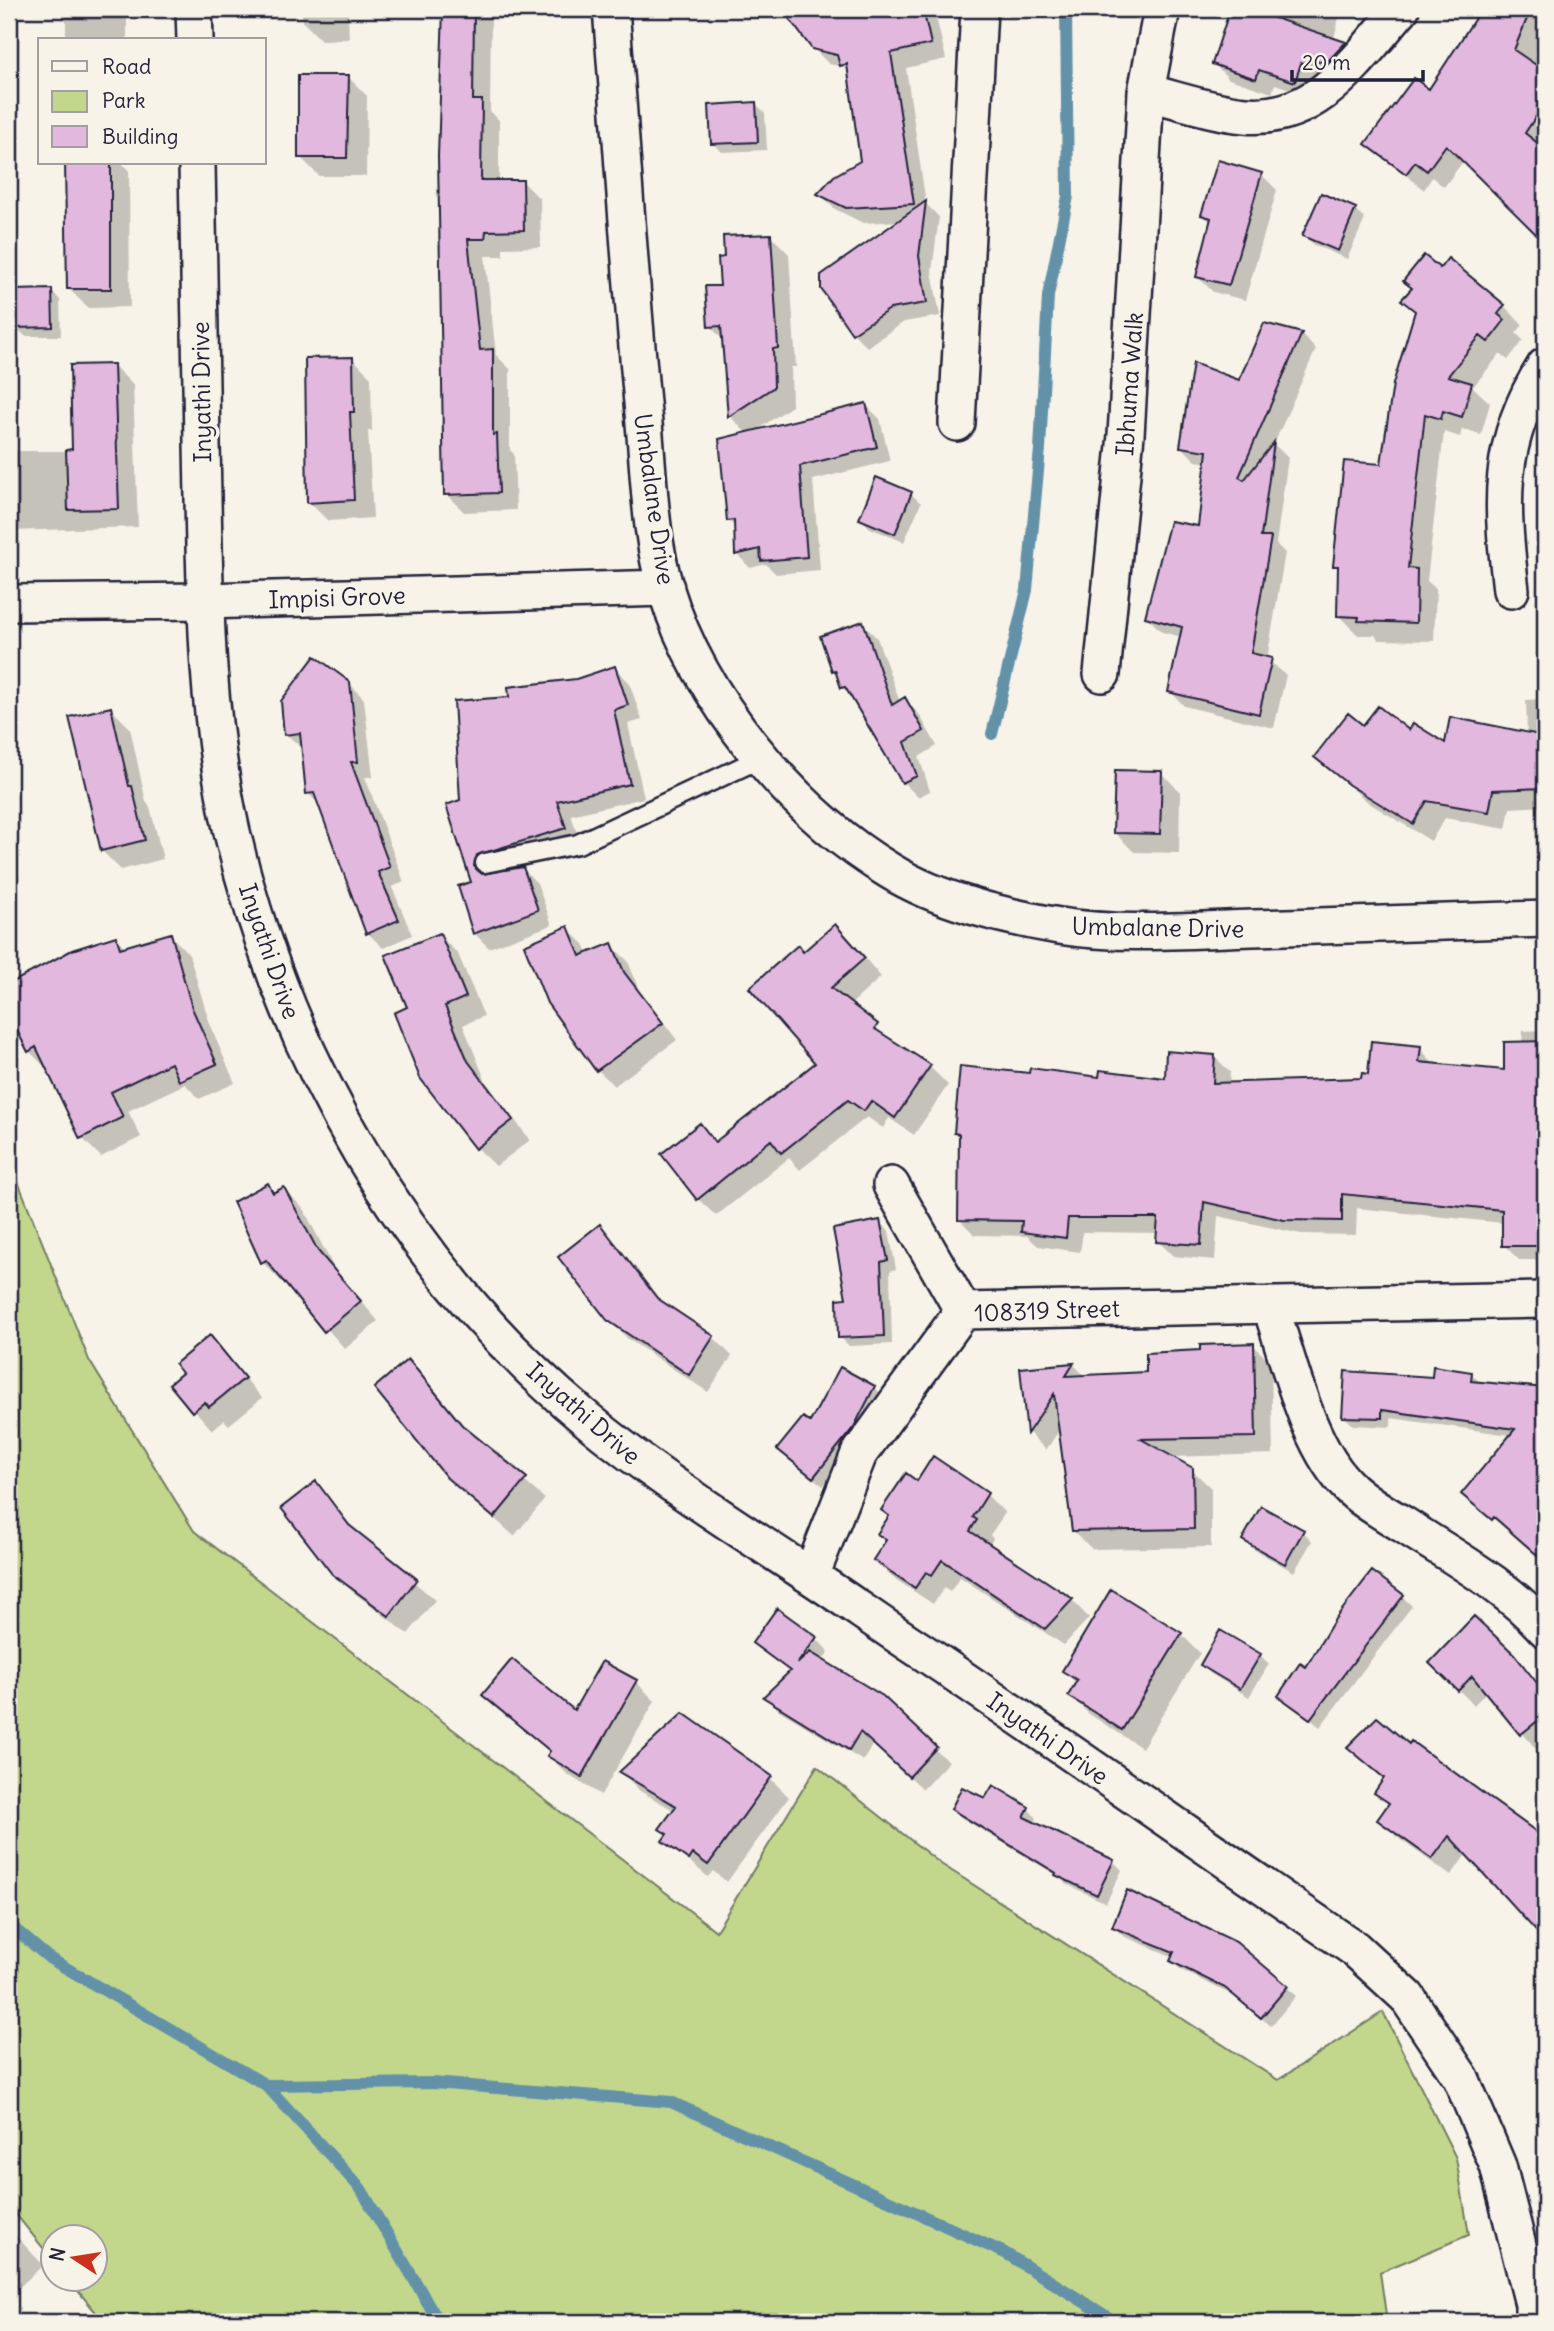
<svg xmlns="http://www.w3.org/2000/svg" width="1554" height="2331" font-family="Delius,sans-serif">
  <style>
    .green { fill: #c3d78c; stroke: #727c64; stroke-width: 2 }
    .shadow { fill: #0003 }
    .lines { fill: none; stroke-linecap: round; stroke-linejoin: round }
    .stream { stroke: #6492a8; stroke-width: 12 }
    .building { fill: #e2b8df; stroke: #22223b; stroke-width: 2 }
    .service-casing { stroke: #22223b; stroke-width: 23 }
    .minor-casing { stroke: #22223b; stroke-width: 40 }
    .service { stroke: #f7f3e8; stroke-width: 18 }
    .minor { stroke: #f7f3e8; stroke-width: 35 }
    .labels { text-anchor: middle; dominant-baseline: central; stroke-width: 7; stroke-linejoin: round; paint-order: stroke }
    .street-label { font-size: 24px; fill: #22223b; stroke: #f7f3e8 }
  </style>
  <rect width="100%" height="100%" fill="#f7f3e8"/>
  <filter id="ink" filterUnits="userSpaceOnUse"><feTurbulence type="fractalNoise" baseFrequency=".0143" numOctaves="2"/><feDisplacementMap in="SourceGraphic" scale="14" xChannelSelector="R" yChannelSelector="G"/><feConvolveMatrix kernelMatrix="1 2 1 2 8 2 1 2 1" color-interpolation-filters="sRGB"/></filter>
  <g filter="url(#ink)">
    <path class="green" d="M 9,1159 L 89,1360 L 194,1531 L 716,1931 L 817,1766 L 941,1864 L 1278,2080 L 1383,2012 L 1456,2158 L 1469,2235 L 1380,2272 L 1387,2322 L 104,2322 L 68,2279 L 94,2278 L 94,2236 L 52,2236 L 52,2259 L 9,2206 Z"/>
    <path class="shadow" d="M 66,9 L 127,9 L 127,40 L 66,40 Z
      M 302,9 L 365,9 L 365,13 L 348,14 L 349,39 L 321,40 L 302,21 Z
      M 445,9 L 499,9 L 499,15 L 491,15 L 490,111 L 499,120 L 499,182 L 522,181 L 540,199 L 541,247 L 503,248 L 503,256 L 485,256 L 496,355 L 510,369 L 510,450 L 514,454 L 516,510 L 464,512 L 446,494 L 440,100 Z
      M 798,9 L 934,9 L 946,59 L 906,68 L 926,204 L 939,217 L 932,271 L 940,316 L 904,322 L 867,347 L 853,333 L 901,221 L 863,223 L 835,209 L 820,194 L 862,162 L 851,74 L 844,67 L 829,64 L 813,48 L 799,29 Z
      M 1246,9 L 1341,9 L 1333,42 L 1357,63 L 1310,96 L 1275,84 L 1272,93 L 1229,79 L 1214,64 Z
      M 1491,9 L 1545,9 L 1545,32 L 1535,55 L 1545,55 L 1545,241 L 1464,160 L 1444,187 L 1432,177 L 1424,190 L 1367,143 L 1473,54 Z
      M 348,77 L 367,96 L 366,176 L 319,176 L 300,157 Z
      M 756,104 L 765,113 L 767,150 L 722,152 L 713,143 Z
      M 67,163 L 122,163 L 129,171 L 130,307 L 88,308 L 69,289 Z
      M 1261,174 L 1277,190 L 1245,300 L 1213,292 L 1198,277 L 1211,222 L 1203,215 Z
      M 1322,195 L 1355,210 L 1365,219 L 1347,259 L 1314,245 L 1304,235 Z
      M 770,235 L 789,254 L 796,367 L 791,367 L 792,406 L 754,432 L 866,405 L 880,419 L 890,461 L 813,480 L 820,570 L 776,574 L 766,564 L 750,568 L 737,554 L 736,528 L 728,520 L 747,434 L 730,416 L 724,341 L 710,326 L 721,287 Z
      M 1441,270 L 1504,306 L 1523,325 L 1516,333 L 1523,340 L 1508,360 L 1500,354 L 1473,387 L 1490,403 L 1481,435 L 1462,429 L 1460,437 L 1444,432 L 1427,581 L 1436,589 L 1434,641 L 1379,640 L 1375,635 L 1358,635 L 1339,616 L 1340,570 L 1335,565 L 1383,466 L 1416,313 L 1404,300 L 1413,289 L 1405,281 Z
      M 51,290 L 60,300 L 61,336 L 25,336 L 16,327 Z
      M 1301,334 L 1316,349 L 1274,444 L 1288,458 L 1276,544 L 1285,553 L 1267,659 L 1286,675 L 1274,728 L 1184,706 L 1170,691 L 1182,637 L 1162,632 L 1147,617 L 1200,528 L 1208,463 L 1196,461 L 1181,446 Z
      M 352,358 L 371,377 L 372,431 L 368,431 L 373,518 L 328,521 L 309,502 L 306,448 L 309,447 Z
      M 114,366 L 133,385 L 138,527 L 9,531 L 9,451 L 74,451 Z
      M 877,479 L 911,494 L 921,503 L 904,542 L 870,528 L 861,519 Z
      M 862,623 L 877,638 L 900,702 L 904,699 L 919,714 L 937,746 L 919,757 L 930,791 L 918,797 L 903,782 L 853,697 L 843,687 L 822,637 Z
      M 615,668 L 629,682 L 642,720 L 628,724 L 644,798 L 571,815 L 580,843 L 491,869 L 490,874 L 523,869 L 537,883 L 552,925 L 489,948 L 474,933 L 473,883 L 462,802 L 511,699 Z
      M 349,683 L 364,699 L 373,777 L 365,777 L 404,882 L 392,887 L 412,935 L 383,948 L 368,933 L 321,807 L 308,793 L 303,749 L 286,734 Z
      M 1545,699 L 1545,806 L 1510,808 L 1506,829 L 1445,818 L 1431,841 L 1369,803 L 1316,757 L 1363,727 L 1409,733 L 1446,746 L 1527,734 L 1526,700 Z
      M 111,709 L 130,728 L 146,802 L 150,807 L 163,859 L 121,870 L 102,851 Z
      M 1161,772 L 1180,792 L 1179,853 L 1134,852 L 1115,833 Z
      M 9,837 L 20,881 L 9,884 Z
      M 567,928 L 584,944 L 588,954 L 611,945 L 628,961 L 639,990 L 677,1040 L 614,1086 L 598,1070 L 548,1002 Z
      M 170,935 L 189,954 L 211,1028 L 235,1083 L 199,1099 L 185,1084 L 128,1111 L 141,1137 L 101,1157 L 82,1138 L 48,1070 L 29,1051 L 9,1011 L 9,986 L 73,952 L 116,938 L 126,948 Z
      M 439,935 L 458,954 L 484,1016 L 463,1025 L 486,1082 L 530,1140 L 496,1166 L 477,1148 L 409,1008 Z
      M 853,944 L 881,977 L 850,1005 L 895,1044 L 930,1067 L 948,1085 L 914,1135 L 889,1118 L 883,1128 L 867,1117 L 800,1170 L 789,1158 L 716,1216 L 698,1199 L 700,1126 L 717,1142 L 817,1063 L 803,953 Z
      M 1545,1030 L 1545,1260 L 1519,1260 L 1504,1245 L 1503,1223 L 1357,1208 L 1356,1235 L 1301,1234 L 1218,1216 L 1215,1260 L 1173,1256 L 1158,1241 L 1159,1233 L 1083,1232 L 1080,1252 L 1038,1246 L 1027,1236 L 975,1235 L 960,1220 L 961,1138 L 955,1132 L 1101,1079 L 1166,1080 L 1214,1056 L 1230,1072 L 1229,1084 L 1363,1080 L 1420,1048 L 1435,1066 L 1506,1072 L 1522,1043 L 1523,1031 Z
      M 267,1185 L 276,1194 L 284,1189 L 303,1208 L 336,1272 L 378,1321 L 345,1349 L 284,1280 L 281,1281 L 262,1262 Z
      M 880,1222 L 889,1231 L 896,1269 L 890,1271 L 892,1344 L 849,1346 L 840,1337 L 848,1300 Z
      M 600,1227 L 619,1246 L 665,1306 L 713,1337 L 732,1356 L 708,1392 L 628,1339 L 608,1319 Z
      M 210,1338 L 262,1398 L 229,1425 L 224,1420 L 212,1430 L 172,1384 L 184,1374 Z
      M 1253,1345 L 1271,1363 L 1273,1454 L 1169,1457 L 1192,1470 L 1211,1488 L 1211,1547 L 1092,1549 L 1073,1531 L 1060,1429 L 1046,1450 L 1029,1433 L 1022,1369 L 1074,1365 L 1086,1377 L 1148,1374 L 1201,1352 Z
      M 408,1362 L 472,1436 L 545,1499 L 514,1536 L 448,1477 Z
      M 1471,1373 L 1480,1383 L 1545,1390 L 1545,1440 L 1391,1418 L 1391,1427 L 1353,1425 L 1344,1416 L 1433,1378 Z
      M 874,1387 L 883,1396 L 863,1434 L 823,1486 L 789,1458 L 810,1425 Z
      M 934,1459 L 987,1495 L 1005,1513 L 990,1535 L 993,1539 L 989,1545 L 1072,1600 L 1089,1618 L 1064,1645 L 960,1577 L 950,1592 L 944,1588 L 933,1604 L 892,1577 L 875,1559 L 887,1542 L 879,1534 Z
      M 1492,1459 L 1545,1504 L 1545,1561 L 1463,1494 Z
      M 315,1484 L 360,1536 L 435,1600 L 408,1634 L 353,1592 L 333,1572 Z
      M 1303,1532 L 1312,1541 L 1294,1572 L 1253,1549 L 1244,1540 Z
      M 1403,1597 L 1412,1606 L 1320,1727 L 1280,1695 L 1306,1670 Z
      M 1474,1618 L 1545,1692 L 1545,1742 L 1536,1749 L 1487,1691 L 1474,1705 L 1431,1663 Z
      M 1181,1634 L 1200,1653 L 1142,1748 L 1089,1714 L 1070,1695 L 1077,1684 L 1064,1671 Z
      M 816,1638 L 829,1652 L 822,1661 L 949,1761 L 923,1789 L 874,1743 L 863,1761 L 779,1710 L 766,1697 L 791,1673 L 754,1643 Z
      M 1260,1655 L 1269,1664 L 1249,1697 L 1211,1674 L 1202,1665 Z
      M 636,1682 L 655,1701 L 601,1795 L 568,1775 L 549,1756 L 551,1753 L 485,1695 L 574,1713 Z
      M 1411,1744 L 1545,1840 L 1545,1938 L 1467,1853 L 1451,1876 L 1397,1837 L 1379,1819 L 1389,1805 L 1377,1792 L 1385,1780 L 1350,1747 Z
      M 621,1772 L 770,1778 L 789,1797 L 727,1882 L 713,1871 L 708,1877 L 664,1840 L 668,1835 L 662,1829 L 675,1811 L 640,1791 Z
      M 986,1801 L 1028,1809 L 1037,1818 L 1034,1823 L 1113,1861 L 1122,1870 L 1106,1903 L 1066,1884 L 1058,1876 L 962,1818 L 953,1809 Z
      M 1114,1927 L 1287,1987 L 1296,1996 L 1271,2026 L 1236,1997 L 1181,1970 L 1172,1961 L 1174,1957 L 1123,1936 Z
      M 9,2228 L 43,2265 L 9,2297 Z"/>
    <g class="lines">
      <path class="stream" d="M 992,734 L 1027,590 L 1040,449 L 1048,296 L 1068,196 L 1066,9
        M 9,1924 L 49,1958 L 266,2085 L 361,2189 L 439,2322
        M 266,2085 L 433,2083 L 671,2102 L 1005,2253 L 1116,2322"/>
    </g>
    <path class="building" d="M 443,9 L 474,9 L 473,100 L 482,100 L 481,180 L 523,180 L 524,230 L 486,231 L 485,239 L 468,239 L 480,350 L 493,349 L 493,435 L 497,434 L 499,493 L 444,495 L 438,156 Z
      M 782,9 L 923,9 L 931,44 L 891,53 L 914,204 L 846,208 L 817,194 L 834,176 L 860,161 L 847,64 L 840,66 L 837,55 L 812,49 Z
      M 1230,9 L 1248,9 L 1346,42 L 1328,61 L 1301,63 L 1295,82 L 1259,70 L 1256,79 L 1212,64 Z
      M 1481,9 L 1531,9 L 1514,50 L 1545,71 L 1545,103 L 1525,133 L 1545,149 L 1545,243 L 1446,145 L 1427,171 L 1415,162 L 1406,174 L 1365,144 L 1414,78 L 1429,89 Z
      M 298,75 L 349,75 L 347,158 L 298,158 Z
      M 756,102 L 758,142 L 711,144 L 709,105 Z
      M 1218,160 L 1262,173 L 1229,285 L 1196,277 L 1211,218 L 1201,215 Z
      M 65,163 L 111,163 L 111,289 L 67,289 Z
      M 1321,193 L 1356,208 L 1338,251 L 1302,236 Z
      M 926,201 L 919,256 L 927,303 L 890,309 L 852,334 L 821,289 L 821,275 Z
      M 771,234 L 778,348 L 773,349 L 774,387 L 728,417 L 721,326 L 708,327 L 705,286 L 720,286 L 718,258 L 724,257 L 723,236 Z
      M 1424,255 L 1440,268 L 1448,258 L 1505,305 L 1498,314 L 1505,320 L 1488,342 L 1480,336 L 1448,376 L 1472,383 L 1462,417 L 1443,411 L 1441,419 L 1425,414 L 1408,568 L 1417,569 L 1416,623 L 1358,621 L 1359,617 L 1337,616 L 1338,566 L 1333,566 L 1344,461 L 1381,464 L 1393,384 L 1415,311 L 1401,300 L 1412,288 L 1403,281 Z
      M 52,289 L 53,327 L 15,328 L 14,290 Z
      M 1264,323 L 1302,333 L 1239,477 L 1244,480 L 1274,442 L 1261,537 L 1271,537 L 1251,653 L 1272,658 L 1259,714 L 1168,692 L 1182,627 L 1145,617 L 1170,521 L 1198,526 L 1207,451 L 1180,447 L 1193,363 L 1239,380 Z
      M 353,357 L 354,412 L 350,412 L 354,500 L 307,503 L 305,358 Z
      M 114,364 L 119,509 L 68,510 L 66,450 L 72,449 L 70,365 Z
      M 866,403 L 877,447 L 800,466 L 807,557 L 761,561 L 760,549 L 735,555 L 734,520 L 727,521 L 719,439 Z
      M 876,477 L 912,492 L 895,534 L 859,519 Z
      M 863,621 L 892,705 L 905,697 L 924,731 L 905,742 L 917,776 L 902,783 L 845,687 L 841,688 L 835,670 L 832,671 L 820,636 Z
      M 315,656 L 350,682 L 358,762 L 351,762 L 390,867 L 378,872 L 399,920 L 366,934 L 314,793 L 306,794 L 300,733 L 284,735 L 281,701 Z
      M 615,666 L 628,705 L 614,710 L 630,784 L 557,801 L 566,828 L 477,855 L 474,866 L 482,874 L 523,867 L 538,910 L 473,934 L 458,886 L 471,882 L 446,805 L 460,800 L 454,701 L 509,697 L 508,687 L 576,679 Z
      M 1378,706 L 1409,730 L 1413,723 L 1445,743 L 1450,717 L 1545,736 L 1545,788 L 1493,790 L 1489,812 L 1427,801 L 1413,824 L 1349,785 L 1314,757 L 1348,713 L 1363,725 Z
      M 111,707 L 129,786 L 132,786 L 145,840 L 101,851 L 69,717 Z
      M 1115,770 L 1162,771 L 1160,834 L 1113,833 Z
      M 835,924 L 865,958 L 831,988 L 878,1024 L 875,1029 L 931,1065 L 895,1118 L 871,1101 L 864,1111 L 848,1100 L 781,1153 L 771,1140 L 697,1200 L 661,1154 L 700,1123 L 715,1142 L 815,1063 L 749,988 L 798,945 L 803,952 Z
      M 568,926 L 580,956 L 612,943 L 624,972 L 663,1023 L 596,1071 L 547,1003 L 524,945 Z
      M 171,933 L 192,1008 L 217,1064 L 179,1081 L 171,1063 L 111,1092 L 123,1117 L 80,1139 L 36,1047 L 28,1052 L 9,1015 L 9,984 L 72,950 L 116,936 L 120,948 Z
      M 440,933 L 466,997 L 445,1006 L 468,1061 L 513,1120 L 475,1149 L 420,1078 L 394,1013 L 407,1007 L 385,955 Z
      M 1371,1041 L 1421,1046 L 1419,1062 L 1504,1070 L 1504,1042 L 1545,1041 L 1545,1246 L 1502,1246 L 1502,1210 L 1342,1194 L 1342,1221 L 1284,1220 L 1204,1202 L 1201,1245 L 1156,1242 L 1158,1218 L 1068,1218 L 1066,1238 L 1021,1232 L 1022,1221 L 958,1220 L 959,1134 L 954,1133 L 960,1066 L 1029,1073 L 1030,1068 L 1099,1077 L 1100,1070 L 1165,1078 L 1166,1051 L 1215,1055 L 1213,1083 L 1361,1078 L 1362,1073 L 1368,1074 Z
      M 268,1183 L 273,1193 L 284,1187 L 318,1251 L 361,1301 L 324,1332 L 266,1260 L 261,1263 L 233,1202 Z
      M 880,1220 L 888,1260 L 881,1262 L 884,1336 L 838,1338 L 837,1299 L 846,1298 L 833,1229 Z
      M 600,1224 L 657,1298 L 714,1336 L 689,1375 L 607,1320 L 558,1257 Z
      M 210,1335 L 245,1378 L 209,1407 L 205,1402 L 192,1412 L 169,1384 L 182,1373 L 175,1364 Z
      M 1254,1343 L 1256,1437 L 1141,1439 L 1193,1468 L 1194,1529 L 1072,1531 L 1054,1394 L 1027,1434 L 1020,1368 L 1074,1363 L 1066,1376 L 1146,1372 L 1146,1353 L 1200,1350 L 1200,1345 Z
      M 408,1359 L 462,1425 L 527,1478 L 494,1518 L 447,1478 L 374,1388 Z
      M 1433,1366 L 1472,1372 L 1471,1381 L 1545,1388 L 1545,1562 L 1494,1517 L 1492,1520 L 1461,1494 L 1515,1429 L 1382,1410 L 1382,1418 L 1342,1417 L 1345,1371 L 1432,1377 Z
      M 840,1367 L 875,1386 L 854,1427 L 813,1478 L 777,1449 L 803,1417 L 810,1422 Z
      M 933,1456 L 988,1493 L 973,1517 L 977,1520 L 970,1531 L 1073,1599 L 1045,1629 L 942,1560 L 932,1575 L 926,1572 L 915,1588 L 873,1560 L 886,1540 L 877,1534 L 889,1516 L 881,1510 L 906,1473 L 917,1481 Z
      M 316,1481 L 349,1525 L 417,1579 L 389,1616 L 332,1574 L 281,1508 Z
      M 1261,1506 L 1304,1530 L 1285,1564 L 1242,1540 Z
      M 1372,1571 L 1404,1595 L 1310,1719 L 1278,1696 L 1300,1663 L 1306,1667 L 1335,1619 Z
      M 1111,1589 L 1182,1633 L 1122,1730 L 1068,1696 L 1077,1680 L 1062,1671 Z
      M 777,1608 L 817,1637 L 797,1664 L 810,1652 L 883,1696 L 937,1747 L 909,1777 L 860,1732 L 849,1750 L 763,1697 L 790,1671 L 752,1643 Z
      M 1474,1616 L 1514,1654 L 1545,1693 L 1545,1715 L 1520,1735 L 1472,1676 L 1458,1691 L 1429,1663 Z
      M 1220,1630 L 1261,1654 L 1240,1689 L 1200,1665 Z
      M 512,1659 L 574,1710 L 602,1661 L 637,1680 L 582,1777 L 547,1756 L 550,1751 L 482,1695 Z
      M 683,1713 L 772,1776 L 708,1865 L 693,1854 L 689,1860 L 662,1841 L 667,1834 L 659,1829 L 676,1806 L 619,1772 Z
      M 1377,1717 L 1409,1744 L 1411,1741 L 1545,1838 L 1545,1941 L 1449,1836 L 1432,1859 L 1377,1820 L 1389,1803 L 1374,1793 L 1384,1778 L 1347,1747 Z
      M 993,1785 L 1029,1807 L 1024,1817 L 1114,1860 L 1097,1895 L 1055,1875 L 1056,1873 L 951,1809 L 962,1787 L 985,1798 Z
      M 1127,1890 L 1236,1942 L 1288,1986 L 1261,2018 L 1225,1988 L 1170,1961 L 1174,1952 L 1112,1927 Z"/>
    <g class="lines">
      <g class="service-casing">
        <path id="service" d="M 485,863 L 578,844 L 763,757"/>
      </g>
      <g class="minor-casing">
        <path id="minor" d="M 194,9 L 195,40
          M 611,9 C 622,144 630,279 643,413 C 649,471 649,534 666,590 C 699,698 793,813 890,871 C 939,901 1002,916 1059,926 C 1123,936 1189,930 1253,928 C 1351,925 1448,922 1545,919
          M 1146,92 C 1178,100 1212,112 1245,115 C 1318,122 1358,58 1401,9
          M 197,163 C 199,275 201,386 203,498 C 205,610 207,722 232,832 C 285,1057 406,1268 584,1417 C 652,1474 727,1521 801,1570 C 843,1597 884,1627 926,1654 C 1070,1751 1212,1851 1355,1949 L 1407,1997 L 1461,2078 L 1498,2166 L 1533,2304 L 1533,2322
          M 957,423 L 979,9
          M 1511,590 C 1501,503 1496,443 1545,366
          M 9,603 L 205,601 L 666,588
          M 1102,674 L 1126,435 L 1146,92 L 1162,9
          M 891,1185 L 963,1311
          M 1270,1305 C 1289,1360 1307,1448 1351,1489 C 1366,1503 1386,1514 1404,1525 C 1453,1557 1506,1585 1545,1629
          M 811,1576 L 859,1454 L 963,1311 L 1545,1300"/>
      </g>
      <use href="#service" class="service"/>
      <use href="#minor" class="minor"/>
    </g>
  </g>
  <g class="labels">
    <g class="street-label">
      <text transform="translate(1129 384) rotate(-86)">Ibhuma Walk</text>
      <text transform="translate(201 392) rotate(-91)">Inyathi Drive</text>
      <text transform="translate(655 499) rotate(82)">Umbalane Drive</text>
      <text transform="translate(337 597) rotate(-2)">Impisi Grove</text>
      <text transform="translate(1158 927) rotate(1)">Umbalane Drive</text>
      <text transform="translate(270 951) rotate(71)">Inyathi Drive</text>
      <text transform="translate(1047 1310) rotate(-2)">108319 Street</text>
      <text transform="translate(584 1413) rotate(41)">Inyathi Drive</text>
      <text transform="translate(1048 1738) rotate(35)">Inyathi Drive</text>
    </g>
  </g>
  <rect width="1554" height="2331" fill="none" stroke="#f7f3e8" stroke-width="35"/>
  <rect x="18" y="18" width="1519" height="2296" fill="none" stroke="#22223b" stroke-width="2.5" filter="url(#ink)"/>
  <rect x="38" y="38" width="228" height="126" fill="#f7f3e8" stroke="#a29fa3" stroke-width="2"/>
  <rect x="52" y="61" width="35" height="10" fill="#f7f3e8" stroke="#a29fa3" stroke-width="2"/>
  <text x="102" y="74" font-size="21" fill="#22223b">Road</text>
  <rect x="52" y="91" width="35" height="21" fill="#c3d78c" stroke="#a29fa3" stroke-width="2"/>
  <text x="102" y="108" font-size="21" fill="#22223b">Park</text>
  <rect x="52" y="126" width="35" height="21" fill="#e2b8df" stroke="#a29fa3" stroke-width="2"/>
  <text x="102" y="144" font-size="21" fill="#22223b">Building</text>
  <g transform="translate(74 2258) rotate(282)"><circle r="33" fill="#f7f3e8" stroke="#a29fa3" stroke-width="2"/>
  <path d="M0-5L12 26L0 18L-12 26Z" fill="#c8321e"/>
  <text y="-10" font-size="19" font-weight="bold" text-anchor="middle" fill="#22223b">N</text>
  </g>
  <path d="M1292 70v10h131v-10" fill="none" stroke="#22223b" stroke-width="3.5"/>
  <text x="1302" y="70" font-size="21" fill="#22223b" stroke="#f7f3e8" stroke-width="5" paint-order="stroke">20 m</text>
</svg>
